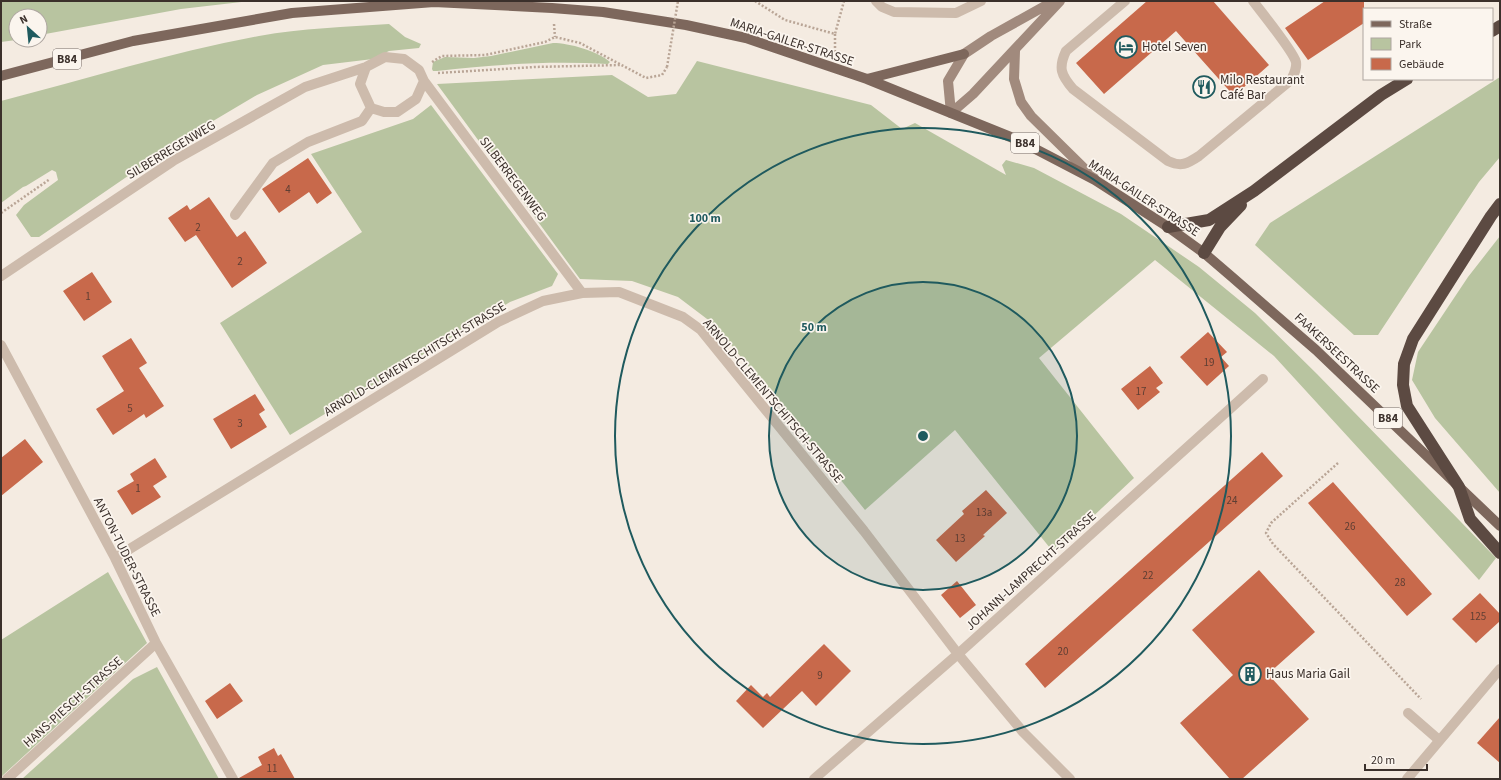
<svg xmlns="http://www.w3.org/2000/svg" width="1501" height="780" font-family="'Source Sans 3',sans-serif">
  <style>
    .green { fill: #b8c4a0 }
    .building { fill: #c8694b }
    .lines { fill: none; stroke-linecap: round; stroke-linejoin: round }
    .path { stroke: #b9a596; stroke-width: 2.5; stroke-dasharray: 2 2; stroke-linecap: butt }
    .service { stroke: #cdbbac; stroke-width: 10 }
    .minor { stroke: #cdbbac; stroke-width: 10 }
    .secondary { stroke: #a18a7d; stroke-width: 10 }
    .primary { stroke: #7d675c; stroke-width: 10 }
    .motorway { stroke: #5c4a42; stroke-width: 12 }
    .path-bridge { stroke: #b9a596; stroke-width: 2.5; stroke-dasharray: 2 2; stroke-linecap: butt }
    .ring { fill: none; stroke: #1f5a5e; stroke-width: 2 }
    .labels { text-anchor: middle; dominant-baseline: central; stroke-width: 3.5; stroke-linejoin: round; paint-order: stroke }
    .number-label { font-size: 11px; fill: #5e3e33 }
    .shield { fill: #fbf5ee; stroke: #756b66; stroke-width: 1 }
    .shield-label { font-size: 12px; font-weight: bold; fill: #3b302b }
    .street-label { font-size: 13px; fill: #3b302b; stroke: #fbf5ee }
    .poi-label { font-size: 13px; fill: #3b302b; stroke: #fbf5ee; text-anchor: start }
    .centre { fill: #1f5a5e; stroke: #fbf5ee; stroke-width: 2 }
    .ring-label { font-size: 12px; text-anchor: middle; font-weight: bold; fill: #1f5a5e; stroke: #fbf5ee; stroke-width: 3.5; stroke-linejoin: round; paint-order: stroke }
  </style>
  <rect width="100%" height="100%" fill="#f4ebe1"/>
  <path class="green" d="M 1,1 L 250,1 L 181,9 L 40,35 L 40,16 L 16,16 L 16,40 L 1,42 Z
    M 389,24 L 405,37 L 421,44 L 419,48 L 389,51 L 373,59 L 323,65 L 257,95 L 176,143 L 39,237 L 31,237 L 16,215 L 24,205 L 58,180 L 56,172 L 52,170 L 26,186 L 23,187 L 1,203 L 1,101 C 87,79 172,52 259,36 C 302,28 346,27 389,24 Z
    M 553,43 C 569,43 598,51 610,62 L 608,64 C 551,61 494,64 437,71 L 433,71 L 432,69 L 433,62 L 445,57 L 474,58 L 491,56 Z
    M 697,61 L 871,105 L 902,129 L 915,123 L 1006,175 L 1002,165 L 1006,160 L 1034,168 L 1121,214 L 1199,267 L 1255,313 L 1317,374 L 1496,558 L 1479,580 L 1274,356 L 1155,260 L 1039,358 L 1134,478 L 1054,553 L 955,430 L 865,510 L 715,325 L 678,297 L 632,281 L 580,279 L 437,84 L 612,75 L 648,97 L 676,94 Z
    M 1500,77 L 1500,157 L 1479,182 L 1378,335 L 1354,335 L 1255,245 L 1270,223 Z
    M 431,105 L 558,274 L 552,286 L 510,302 L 290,435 L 220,323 L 362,232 L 311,154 L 413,119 Z
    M 1500,236 L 1500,493 L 1435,418 L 1412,380 L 1418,352 L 1468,277 Z
    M 108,572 L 147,643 L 1,777 L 1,640 Z
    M 157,667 L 219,779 L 22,779 L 133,679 Z"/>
  <path class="building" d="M 1147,1 L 1213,1 L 1269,65 L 1234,96 L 1176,31 L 1104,94 L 1076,63 Z
    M 1325,1 L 1364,1 L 1364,23 L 1308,60 L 1285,28 Z
    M 308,158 L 332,193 L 317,204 L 309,192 L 279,213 L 262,189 Z
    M 209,197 L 237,237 L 245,231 L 267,263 L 232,288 L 196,235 L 185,242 L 168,218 L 187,205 L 190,210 Z
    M 92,272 L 112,302 L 84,321 L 63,291 Z
    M 1208,332 L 1227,352 L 1221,357 L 1229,366 L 1207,386 L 1180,357 Z
    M 131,338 L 147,363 L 139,368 L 164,406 L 146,418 L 144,414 L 113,435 L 96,409 L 124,391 L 102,356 Z
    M 1150,366 L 1163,383 L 1156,388 L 1160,392 L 1138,410 L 1121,389 Z
    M 255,394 L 265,410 L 259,414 L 267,427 L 231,449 L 213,419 Z
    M 25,439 L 43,462 L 1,496 L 1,458 Z
    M 1262,452 L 1283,476 L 1045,688 L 1025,664 Z
    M 155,458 L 167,477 L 153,486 L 161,497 L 132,515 L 117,491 L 134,481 L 130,474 Z
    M 1333,482 L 1432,594 L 1407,616 L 1308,503 Z
    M 986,490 L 1007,513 L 983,535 L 985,536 L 956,562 L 936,540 L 964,514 L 962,511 Z
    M 1259,570 L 1315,632 L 1268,674 L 1309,719 L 1242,779 L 1230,779 L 1180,723 L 1233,675 L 1192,630 Z
    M 957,581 L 976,605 L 960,618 L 941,595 Z
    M 1480,593 L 1500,614 L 1500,621 L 1476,643 L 1452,619 Z
    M 824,644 L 851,671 L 816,706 L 802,691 L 763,728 L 736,701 L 751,685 L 763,697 L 767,693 L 770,697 Z
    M 230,683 L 243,701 L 217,719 L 205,701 Z
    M 1500,717 L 1500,763 L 1477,743 Z
    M 274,748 L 278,756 L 281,754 L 295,779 L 239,779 L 239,778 L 262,765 L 258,757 Z"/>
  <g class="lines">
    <path class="path" d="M 755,1 L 785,20 L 835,34 L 844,1
      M 554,24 L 555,37
      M 835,34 L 835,53
      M 432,62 L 442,56 L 485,55 L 545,42 L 555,37 L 580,43 L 646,78 L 662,75 L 667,67
      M 438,73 L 534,67 L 621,65
      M 1,213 L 50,179
      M 1338,463 L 1271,523 L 1266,533 L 1273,544 L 1421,699"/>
    <path class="service" d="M 876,1 L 882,7 L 894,12 L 956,13 L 981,1
      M 1125,1 L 1066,51 C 1058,68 1061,75 1073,89 L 1168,161 C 1181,167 1187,164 1199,156 L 1291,80 C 1294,74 1297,69 1296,62 C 1293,51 1262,13 1253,1
      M 1408,713 L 1439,740"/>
    <path class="minor" d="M 424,81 L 582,293
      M 235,215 L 273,163 L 308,142 L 362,121 L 371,108
      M 1,276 L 173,161 L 305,87 L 366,67 L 385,57 L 404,59 L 419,70 L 424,81 L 416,99 L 397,112 L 384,112 L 371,108 L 360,84 L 366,67
      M 1,345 L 115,558 L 156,643 L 233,779
      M 115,558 L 498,322 L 543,301 L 582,293 L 619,292 L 683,317 L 701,330 L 864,531 L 958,654 L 1023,732 L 1070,779
      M 7,779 L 156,643
      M 814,779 L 958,654 L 1263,379
      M 1407,779 L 1500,669"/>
    <path class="secondary" d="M 1015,51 L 1014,79 L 1021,102 L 1031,116 L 1094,178
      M 951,113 L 948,81 L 964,54 L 991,36 L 1054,1
      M 951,113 L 973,94 L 1060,1"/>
    <path class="primary" d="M 1,76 L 133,41 L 292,13 L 434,2 L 552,8 L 603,12 L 686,25 L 746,38 L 867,79 L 951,113 L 1018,140 L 1095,180 L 1168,227 L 1204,253 L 1232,277 L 1316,350 L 1500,526
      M 867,79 L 964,54"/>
    <path class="motorway" d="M 1492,31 L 1500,26
      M 1500,204 L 1491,216 L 1413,339 L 1404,364 L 1403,385 L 1407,406 L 1459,487 L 1470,519 L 1500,553
      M 1168,227 L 1209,220 L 1254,191 L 1381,95 L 1407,79
      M 1204,253 L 1220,227 L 1241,205"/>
    <path class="path-bridge" d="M 667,67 L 678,1"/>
  </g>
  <circle cx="923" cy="436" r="154" fill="#1f5a5e" fill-opacity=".12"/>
  <g class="ring">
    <circle cx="923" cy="436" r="154"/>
    <circle cx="923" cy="436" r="308"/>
  </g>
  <defs>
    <g id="hotel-ring" transform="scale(1.15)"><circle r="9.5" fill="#fbf5ee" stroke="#1f5a5e" stroke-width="1.5"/><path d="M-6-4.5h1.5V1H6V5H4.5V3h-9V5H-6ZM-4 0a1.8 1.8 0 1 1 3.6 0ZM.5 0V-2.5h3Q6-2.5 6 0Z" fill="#1f5a5e"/></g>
    <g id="restaurant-ring" transform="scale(1.15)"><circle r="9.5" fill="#fbf5ee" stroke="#1f5a5e" stroke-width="1.5"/><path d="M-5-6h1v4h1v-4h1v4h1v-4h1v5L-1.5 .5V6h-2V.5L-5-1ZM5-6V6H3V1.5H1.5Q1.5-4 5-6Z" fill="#1f5a5e"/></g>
    <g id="building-ring" transform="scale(1.15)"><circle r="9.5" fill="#fbf5ee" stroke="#1f5a5e" stroke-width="1.5"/><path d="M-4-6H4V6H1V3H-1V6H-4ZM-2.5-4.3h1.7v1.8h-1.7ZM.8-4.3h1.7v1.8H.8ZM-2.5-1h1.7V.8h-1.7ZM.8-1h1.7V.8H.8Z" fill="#1f5a5e"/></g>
  </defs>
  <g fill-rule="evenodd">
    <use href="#hotel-ring" x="1126" y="47"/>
    <use href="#restaurant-ring" x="1204" y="87"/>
    <use href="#building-ring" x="1250" y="674"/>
  </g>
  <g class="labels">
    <g class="number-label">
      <text x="288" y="189">4</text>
      <text x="198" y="227">2</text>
      <text x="240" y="261">2</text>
      <text x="88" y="296">1</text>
      <text x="1209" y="362">19</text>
      <text x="1141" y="391">17</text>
      <text x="130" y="408">5</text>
      <text x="240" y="423">3</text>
      <text x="138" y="488">1</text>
      <text x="1232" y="500">24</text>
      <text x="984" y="512">13a</text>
      <text x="1350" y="526">26</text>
      <text x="960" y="538">13</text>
      <text x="1148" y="575">22</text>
      <text x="1400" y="582">28</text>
      <text x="1478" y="616">125</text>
      <text x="1063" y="651">20</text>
      <text x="820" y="675">9</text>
      <text x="272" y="768">11</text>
    </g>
    <g class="shield">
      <rect x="53" y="49" width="28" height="20" rx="3"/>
      <rect x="1011" y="133" width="28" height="20" rx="3"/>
      <rect x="1374" y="408" width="28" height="20" rx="3"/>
    </g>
    <g class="shield-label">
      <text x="67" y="59">B84</text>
      <text x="1025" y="143">B84</text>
      <text x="1388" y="418">B84</text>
    </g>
    <g class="street-label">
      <text transform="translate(792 42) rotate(18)">MARIA-GAILER-STRASSE</text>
      <text transform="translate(171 150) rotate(-31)">SILBERREGENWEG</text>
      <text transform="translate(513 179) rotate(53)">SILBERREGENWEG</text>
      <text transform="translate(1144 198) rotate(33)">MARIA-GAILER-STRASSE</text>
      <text transform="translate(1337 353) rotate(43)">FAAKERSEESTRASSE</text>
      <text transform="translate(415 359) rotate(-31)">ARNOLD-CLEMENTSCHITSCH-STRASSE</text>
      <text transform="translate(773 401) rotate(50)">ARNOLD-CLEMENTSCHITSCH-STRASSE</text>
      <text transform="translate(127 557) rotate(63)">ANTON-TUDER-STRASSE</text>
      <text transform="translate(1031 571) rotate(-42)">JOHANN-LAMPRECHT-STRASSE</text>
      <text transform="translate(73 702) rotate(-42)">HANS-PIESCH-STRASSE</text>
    </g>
    <g class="poi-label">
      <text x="1142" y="47">Hotel Seven</text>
      <text x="1220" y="80">Milo Restaurant<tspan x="1220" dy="15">Café Bar</tspan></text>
      <text x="1266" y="674">Haus Maria Gail</text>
    </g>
  </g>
  <circle cx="923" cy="436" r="6" class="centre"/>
  <g class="ring-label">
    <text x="705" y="222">100 m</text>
    <text x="814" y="331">50 m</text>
  </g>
  <rect width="1501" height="780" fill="none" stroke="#3b302b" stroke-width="4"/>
  <rect x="1363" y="8" width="130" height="72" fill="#fbf5ee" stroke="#aea6a0"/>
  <rect x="1371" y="21" width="20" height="6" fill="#7d675c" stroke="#aea6a0"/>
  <text x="1399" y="28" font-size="12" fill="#3b302b">Straße</text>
  <rect x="1371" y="38" width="20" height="12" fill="#b8c4a0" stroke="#aea6a0"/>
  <text x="1399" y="48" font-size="12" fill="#3b302b">Park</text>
  <rect x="1371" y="58" width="20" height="12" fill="#c8694b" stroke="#aea6a0"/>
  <text x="1399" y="68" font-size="12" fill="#3b302b">Gebäude</text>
  <g transform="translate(28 28) rotate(333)"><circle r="19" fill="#fbf5ee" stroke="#aea6a0"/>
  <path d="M0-3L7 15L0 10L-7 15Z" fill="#1f5a5e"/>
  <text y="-6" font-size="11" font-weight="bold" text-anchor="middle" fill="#3b302b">N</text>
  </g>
  <path d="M1365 764v6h62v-6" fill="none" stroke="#3b302b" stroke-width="2"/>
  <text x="1371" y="764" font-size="12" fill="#3b302b" stroke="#fbf5ee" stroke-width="3" paint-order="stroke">20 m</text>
</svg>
